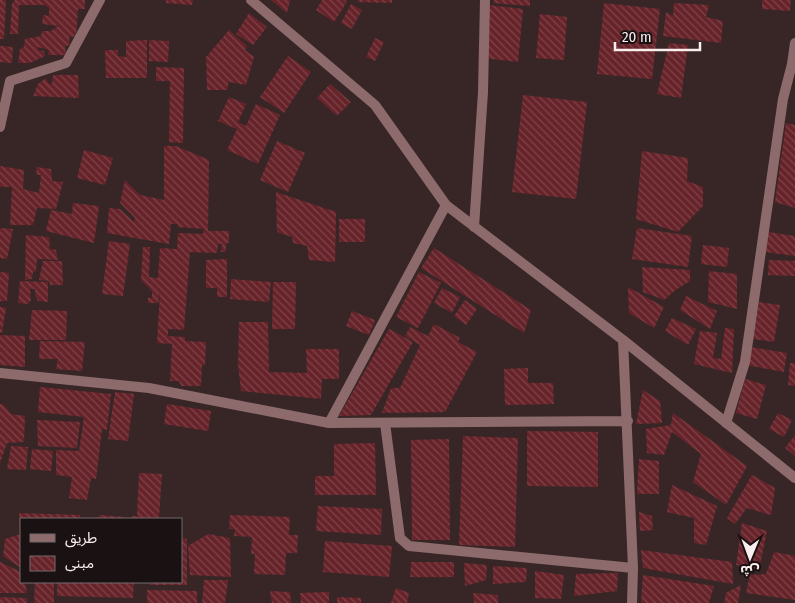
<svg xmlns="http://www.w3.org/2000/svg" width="795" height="603" font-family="'Fira Sans Condensed','Noto Sans Arabic',sans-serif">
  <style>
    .building { fill: url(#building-back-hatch) }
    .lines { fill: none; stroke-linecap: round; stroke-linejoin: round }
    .service { stroke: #8d6b6c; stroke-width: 10 }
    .minor { stroke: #8d6b6c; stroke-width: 10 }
  </style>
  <defs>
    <pattern id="building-back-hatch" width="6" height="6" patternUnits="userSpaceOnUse" patternTransform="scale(1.25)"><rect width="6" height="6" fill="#67232a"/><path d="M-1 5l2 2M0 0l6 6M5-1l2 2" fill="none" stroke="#7e4349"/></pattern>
  </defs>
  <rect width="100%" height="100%" fill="#382626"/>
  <path class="building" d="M 0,0 L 6,0 L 4,39 L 0,39 Z
    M 15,0 L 85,0 L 85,9 L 78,9 L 76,36 L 69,37 L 70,45 L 65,46 L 66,55 L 48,55 L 49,50 L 38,47 L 38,50 L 44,51 L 45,56 L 30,63 L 18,63 L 20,49 L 24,47 L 25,39 L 41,36 L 42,31 L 51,31 L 58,26 L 42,24 L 43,15 L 49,16 L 49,8 L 45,5 L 19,5 L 18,34 L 10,34 L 12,3 Z
    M 166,0 L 193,0 L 192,5 L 166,3 Z
    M 271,0 L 290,0 L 287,13 Z
    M 322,0 L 345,0 L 347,2 L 334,22 L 316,10 Z
    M 358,0 L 392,0 L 392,3 L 358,2 Z
    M 494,0 L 530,0 L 530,6 L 493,3 Z
    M 762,0 L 791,0 L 790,11 L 762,9 Z
    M 604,3 L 660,9 L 652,79 L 597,74 Z
    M 674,3 L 709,5 L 706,17 L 723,21 L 721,43 L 663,36 L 666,12 L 673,16 Z
    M 351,4 L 362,10 L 352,29 L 341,23 Z
    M 488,5 L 523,9 L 518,62 L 482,58 Z
    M 249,13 L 267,27 L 253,45 L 236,34 Z
    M 540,14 L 567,17 L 564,60 L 536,58 Z
    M 229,30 L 247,46 L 245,50 L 254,57 L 246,85 L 229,82 L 227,90 L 207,90 L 206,57 Z
    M 375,38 L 384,42 L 375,61 L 366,57 Z
    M 147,40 L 147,78 L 106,78 L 105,50 L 118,50 L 118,56 L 126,57 L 126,41 Z
    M 149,40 L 169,41 L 168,62 L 149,61 Z
    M 669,43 L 688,45 L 681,98 L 657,94 Z
    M 0,46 L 13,47 L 12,63 L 0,62 Z
    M 288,56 L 311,72 L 284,113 L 260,97 Z
    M 156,67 L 184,68 L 183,143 L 169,142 L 170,81 L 156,81 Z
    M 53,75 L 78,75 L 79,98 L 33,96 L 38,84 L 46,78 L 48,83 L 52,84 Z
    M 330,84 L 351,102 L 337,116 L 317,98 Z
    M 523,95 L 587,102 L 576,199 L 512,192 Z
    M 229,97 L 246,104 L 238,122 L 246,126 L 256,104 L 280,115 L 258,164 L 227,150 L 237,129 L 218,121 Z
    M 786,123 L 795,125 L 795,208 L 775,202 Z
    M 277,141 L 305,153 L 288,192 L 260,180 Z
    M 164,146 L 176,146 L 209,160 L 208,231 L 229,231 L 229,243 L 226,243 L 226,252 L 221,252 L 222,244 L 218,244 L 217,253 L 190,252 L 184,330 L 168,329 L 168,336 L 185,337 L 185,341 L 206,342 L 205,365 L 202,365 L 201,386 L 181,386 L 179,381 L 170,381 L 172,344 L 157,343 L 160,291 L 158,303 L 148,303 L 148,298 L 152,298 L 152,291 L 141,280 L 143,247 L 150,247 L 149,277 L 158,278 L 160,248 L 177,249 L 178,233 L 203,234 L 204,229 L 178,227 L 177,224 L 171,224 L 169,244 L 107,233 L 109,208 L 120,209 L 134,222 L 135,218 L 120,203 L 125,180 L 140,195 L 164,200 Z
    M 84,150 L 113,158 L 105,185 L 77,178 Z
    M 642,151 L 688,158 L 687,181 L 703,187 L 703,206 L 678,232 L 636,219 Z
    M 0,166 L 24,170 L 23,189 L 39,193 L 41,175 L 37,175 L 36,167 L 51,169 L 52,181 L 63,182 L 56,209 L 37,208 L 33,225 L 10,225 L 12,187 L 0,187 Z
    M 276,192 L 336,212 L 335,262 L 309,260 L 307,246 L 293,243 L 292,237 L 277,232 Z
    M 73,203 L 99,206 L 94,243 L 46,231 L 51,210 L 72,214 Z
    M 339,219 L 365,219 L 365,242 L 339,242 Z
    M 0,228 L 13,229 L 7,259 L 0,258 Z
    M 637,228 L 692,236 L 688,267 L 632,259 Z
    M 768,232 L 795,236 L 795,256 L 765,252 Z
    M 26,235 L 49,237 L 50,249 L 56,250 L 58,260 L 37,259 L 36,271 L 33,272 L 32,279 L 25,280 Z
    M 109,241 L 130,244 L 123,296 L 102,294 Z
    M 703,245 L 729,248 L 727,267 L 701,264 Z
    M 434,248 L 531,310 L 524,333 L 421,268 Z
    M 227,259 L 227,297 L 217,297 L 217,288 L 206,288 L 206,260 Z
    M 769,260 L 795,261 L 795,276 L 768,275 Z
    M 43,261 L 62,261 L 63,285 L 50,285 L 49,281 L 39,280 Z
    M 642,267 L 690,270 L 690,281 L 677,289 L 664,300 L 643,292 Z
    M 709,271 L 737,274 L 737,309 L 708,302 Z
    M 0,272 L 9,273 L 7,301 L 0,301 Z
    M 419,272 L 441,283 L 418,328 L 396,317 Z
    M 231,279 L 271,282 L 269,302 L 230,299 Z
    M 20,281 L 48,282 L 48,302 L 38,301 L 35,295 L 35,289 L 30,289 L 31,300 L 28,304 L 18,303 Z
    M 273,282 L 296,282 L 295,329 L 272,329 Z
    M 628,287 L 664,307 L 654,328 L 629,313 Z
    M 442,288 L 460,297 L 452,313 L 434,303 Z
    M 686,296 L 717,311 L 710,329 L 680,310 Z
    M 465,300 L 477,309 L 466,325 L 454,316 Z
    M 759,302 L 780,305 L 774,342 L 753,339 Z
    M 0,307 L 6,308 L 2,333 L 0,332 Z
    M 32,310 L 67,311 L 66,340 L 29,340 Z
    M 352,311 L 375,320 L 369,335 L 346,326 Z
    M 672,318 L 696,329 L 688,345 L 665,331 Z
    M 239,322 L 268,322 L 269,372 L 307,373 L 306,349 L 339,349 L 339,379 L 322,379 L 321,399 L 241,391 L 238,364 Z
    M 434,324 L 460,338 L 458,342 L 477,352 L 445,412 L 382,413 L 391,388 L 400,388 L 420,345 L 405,336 L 410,327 L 428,336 Z
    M 725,328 L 734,329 L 732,373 L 694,364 L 700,331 L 717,333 L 713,358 L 721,359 Z
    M 389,329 L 413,342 L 371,415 L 339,416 Z
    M 0,335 L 25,336 L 25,367 L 0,365 Z
    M 40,341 L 85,342 L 82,371 L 56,369 L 58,359 L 39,359 Z
    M 750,347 L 787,353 L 784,372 L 746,365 Z
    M 790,363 L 795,363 L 795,386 L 788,385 Z
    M 528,368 L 528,383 L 553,383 L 554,404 L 505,405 L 504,369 Z
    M 745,379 L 766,385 L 757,419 L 736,413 Z
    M 40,387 L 111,394 L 107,430 L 102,429 L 96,479 L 91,478 L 87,500 L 69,498 L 72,477 L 56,475 L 56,450 L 79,451 L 84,417 L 38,412 Z
    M 643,390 L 660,401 L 662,423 L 636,424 Z
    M 115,392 L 134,394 L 128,441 L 108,439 Z
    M 0,404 L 3,404 L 11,414 L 25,416 L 24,442 L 7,443 L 0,463 Z
    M 167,404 L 211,411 L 208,431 L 164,424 Z
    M 673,413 L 747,466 L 726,505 L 693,482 L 701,454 L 672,432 L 664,455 L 647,453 L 646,429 L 671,425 Z
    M 778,413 L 792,420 L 784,437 L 769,429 Z
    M 37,420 L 80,422 L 77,448 L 38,446 Z
    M 527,431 L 598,432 L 598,487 L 527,486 Z
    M 795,435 L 795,456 L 785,448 Z
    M 463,436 L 518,438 L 515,547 L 459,545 Z
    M 449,439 L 450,540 L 412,540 L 411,440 Z
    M 375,443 L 376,495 L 315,495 L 315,476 L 334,476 L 334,444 Z
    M 11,446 L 28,447 L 26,470 L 7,469 Z
    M 32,449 L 53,451 L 51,471 L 30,469 Z
    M 639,459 L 659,461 L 659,494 L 637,494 Z
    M 139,473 L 162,474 L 159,518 L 132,519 L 132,516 L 137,516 Z
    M 752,475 L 775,488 L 771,515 L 747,508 L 735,524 L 727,518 Z
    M 672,485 L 717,506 L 706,545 L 694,543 L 694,518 L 667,512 Z
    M 318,506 L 382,509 L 381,535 L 316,531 Z
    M 639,512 L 652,516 L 653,530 L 640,531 Z
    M 19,513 L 80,515 L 80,519 L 21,519 L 21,529 L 20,529 Z
    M 100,515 L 124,517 L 124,519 L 97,519 Z
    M 230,515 L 290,517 L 289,535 L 298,535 L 297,553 L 286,553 L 285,575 L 254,574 L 255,554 L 251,554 L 252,537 L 234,536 L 235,529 L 229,529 Z
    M 742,523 L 767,531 L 759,570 L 736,565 Z
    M 21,534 L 21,568 L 3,556 L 5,539 Z
    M 208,534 L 230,538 L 231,577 L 190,575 L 188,546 Z
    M 181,538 L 187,539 L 187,585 L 150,585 L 150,582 L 181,582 Z
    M 325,541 L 392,546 L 389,577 L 323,572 Z
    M 641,550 L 732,562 L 733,584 L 643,568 Z
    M 774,552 L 795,556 L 795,600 L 746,593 L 750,575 L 766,574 Z
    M 0,562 L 21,572 L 21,582 L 25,582 L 27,593 L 0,593 Z
    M 411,562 L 454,562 L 454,577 L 410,577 Z
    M 464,563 L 487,565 L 486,580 L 465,586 Z
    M 493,566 L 527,568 L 526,582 L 493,584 Z
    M 535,571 L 564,575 L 561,599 L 535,598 Z
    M 618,573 L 617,591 L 574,596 L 576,574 Z
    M 643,575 L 714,586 L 709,603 L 645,603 L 641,602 Z
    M 204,580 L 228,580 L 225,603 L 202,603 Z
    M 35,582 L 54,582 L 54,603 L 34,603 Z
    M 57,582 L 134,582 L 133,598 L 57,596 Z
    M 741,585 L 738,603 L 724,603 L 726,593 Z
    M 396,588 L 409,593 L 407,603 L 391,603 Z
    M 147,590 L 197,591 L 197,603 L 147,603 Z
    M 270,591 L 290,592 L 291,603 L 272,603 Z
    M 329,592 L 329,603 L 301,603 L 300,593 Z
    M 473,593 L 498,595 L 498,603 L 474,603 Z
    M 0,597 L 27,598 L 27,603 L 0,603 Z
    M 337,597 L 361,598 L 361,603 L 337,603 Z"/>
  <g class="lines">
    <path class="service" d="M 385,423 L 400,538 L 409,546 L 633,568
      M 726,423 L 745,362 L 783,99 L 792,64 L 795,43"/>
    <path class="minor" d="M 251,0 L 375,105 L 446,205 L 623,340 L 795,478
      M 0,127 L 10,81 L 66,63 L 100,0
      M 474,227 L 483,92 L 485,0
      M 623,340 L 633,568 L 632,603
      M 0,373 L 149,388 L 329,423 L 628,421
      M 329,423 L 446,205"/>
  </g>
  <rect x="20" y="518" width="162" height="65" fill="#1a1112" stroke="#74696a"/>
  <rect x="30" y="534" width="25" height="8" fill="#8d6b6c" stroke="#74696a"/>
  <text x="65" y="543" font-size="15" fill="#faeded">طريق</text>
  <rect x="30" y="556" width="25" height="15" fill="url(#building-back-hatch)" stroke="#74696a"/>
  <text x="65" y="568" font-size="15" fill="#faeded">مبنى</text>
  <g transform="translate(750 558) rotate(181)" stroke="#1a1112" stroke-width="4" paint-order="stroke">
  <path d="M0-4L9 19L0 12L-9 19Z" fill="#faeded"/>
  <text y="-8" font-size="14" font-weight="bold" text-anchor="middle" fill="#faeded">ش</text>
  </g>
  <path d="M615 42v8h85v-8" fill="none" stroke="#faeded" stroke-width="2.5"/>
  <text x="622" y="42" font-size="15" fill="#faeded" stroke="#1a1112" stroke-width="4" paint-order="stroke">20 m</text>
</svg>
